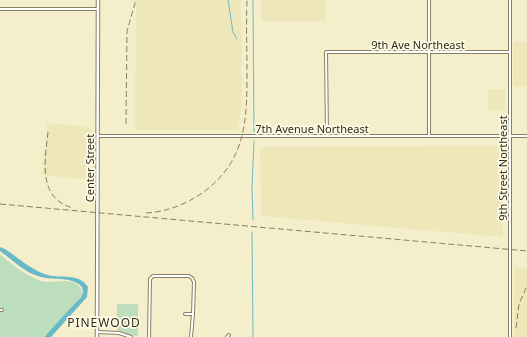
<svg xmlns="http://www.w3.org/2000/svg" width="527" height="337" font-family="'Noto Sans',sans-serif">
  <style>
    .built { fill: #eee7ba }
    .green { fill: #bcdebd }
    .water { fill: #69bac8 }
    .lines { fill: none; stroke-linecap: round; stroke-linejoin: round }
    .stream { stroke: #69bac8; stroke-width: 1 }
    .minor-casing { stroke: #878160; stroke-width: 4 }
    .tertiary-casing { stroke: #878160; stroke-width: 4 }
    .secondary-casing { stroke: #878160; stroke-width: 4.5 }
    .minor { stroke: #fff; stroke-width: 2 }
    .tertiary { stroke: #fff; stroke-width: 2 }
    .secondary { stroke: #fff; stroke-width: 2.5 }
    .rail { stroke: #848069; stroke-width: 1; stroke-dasharray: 6 3; stroke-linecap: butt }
    .labels { text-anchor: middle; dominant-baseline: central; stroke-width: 3.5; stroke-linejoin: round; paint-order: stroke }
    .street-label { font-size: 11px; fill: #2e2c1e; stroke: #fffbe5 }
    .neighbourhood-label { font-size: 12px; letter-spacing: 1px; fill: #2e2c1e; stroke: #fffbe5 }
  </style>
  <rect width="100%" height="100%" fill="#f5eeca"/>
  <path class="built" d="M 136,0 L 241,0 L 242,103 L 238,130 L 135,130 Z
    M 261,0 L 326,0 L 326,21 L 261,21 Z
    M 513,42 L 527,42 L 527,87 L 513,87 Z
    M 488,89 L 505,89 L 505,110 L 488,110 Z
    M 47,123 L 92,127 L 91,180 L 42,175 Z
    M 503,146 L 503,237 L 261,216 L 260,147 Z
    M 514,268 L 527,269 L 527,337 L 514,337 Z"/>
  <path class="green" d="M 0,254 C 11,264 27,276 41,281 C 52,284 62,279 72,282 C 77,284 82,287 82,293 C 80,303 52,329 43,337 L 0,337 Z
    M 117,304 L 138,304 L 138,336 L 130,335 L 117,330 Z"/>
  <path class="water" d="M 0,247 L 5,249 C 19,258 32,271 48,275 C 62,279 78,272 88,287 L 87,297 L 51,337 L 44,337 L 81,297 L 83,292 L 82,287 C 73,277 58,280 46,278 C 28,276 14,261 0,251 Z"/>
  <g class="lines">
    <path class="stream" d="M 228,0 L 233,32 L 237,39
      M 253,0 L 254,132
      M 253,220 L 252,188 L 254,141
      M 252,232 L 253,337"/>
    <g class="minor-casing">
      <path id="minor" d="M 429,0 L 429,135
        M 0,9 L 98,9
        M 327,136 L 326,52 L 510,52
        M 0,310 L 2,310
        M 185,314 L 193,314
        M 97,332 L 119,333 L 131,337
        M 149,337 L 150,279 L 153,276 L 189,276 L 192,278 L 194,282 L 193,314 L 191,337
        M 227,337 L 229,335"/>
    </g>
    <g class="tertiary-casing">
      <path id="tertiary" d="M 510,0 L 510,337
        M 98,136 L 527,136"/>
    </g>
    <g class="secondary-casing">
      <path id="secondary" d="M 97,337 L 98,0"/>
    </g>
    <use href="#minor" class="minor"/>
    <use href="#tertiary" class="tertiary"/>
    <use href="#secondary" class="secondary"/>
    <path class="rail" d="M 126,124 L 127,31 L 136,0
      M 48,132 C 45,161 37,198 73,208
      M 0,204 L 527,251
      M 146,213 C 167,212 187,204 205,191 C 246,160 247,120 247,73 C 247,49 246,24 247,0
      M 516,328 L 519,304 L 527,286"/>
  </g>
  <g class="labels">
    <g class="street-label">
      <text x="418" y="44">9th Ave Northeast</text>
      <text x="312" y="128">7th Avenue Northeast</text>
      <text transform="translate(89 168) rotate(-90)">Center Street</text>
      <text transform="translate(502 168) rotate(-90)">9th Street Northeast</text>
    </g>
    <g class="neighbourhood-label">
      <text x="104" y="322">PINEWOOD</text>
    </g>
  </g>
</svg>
